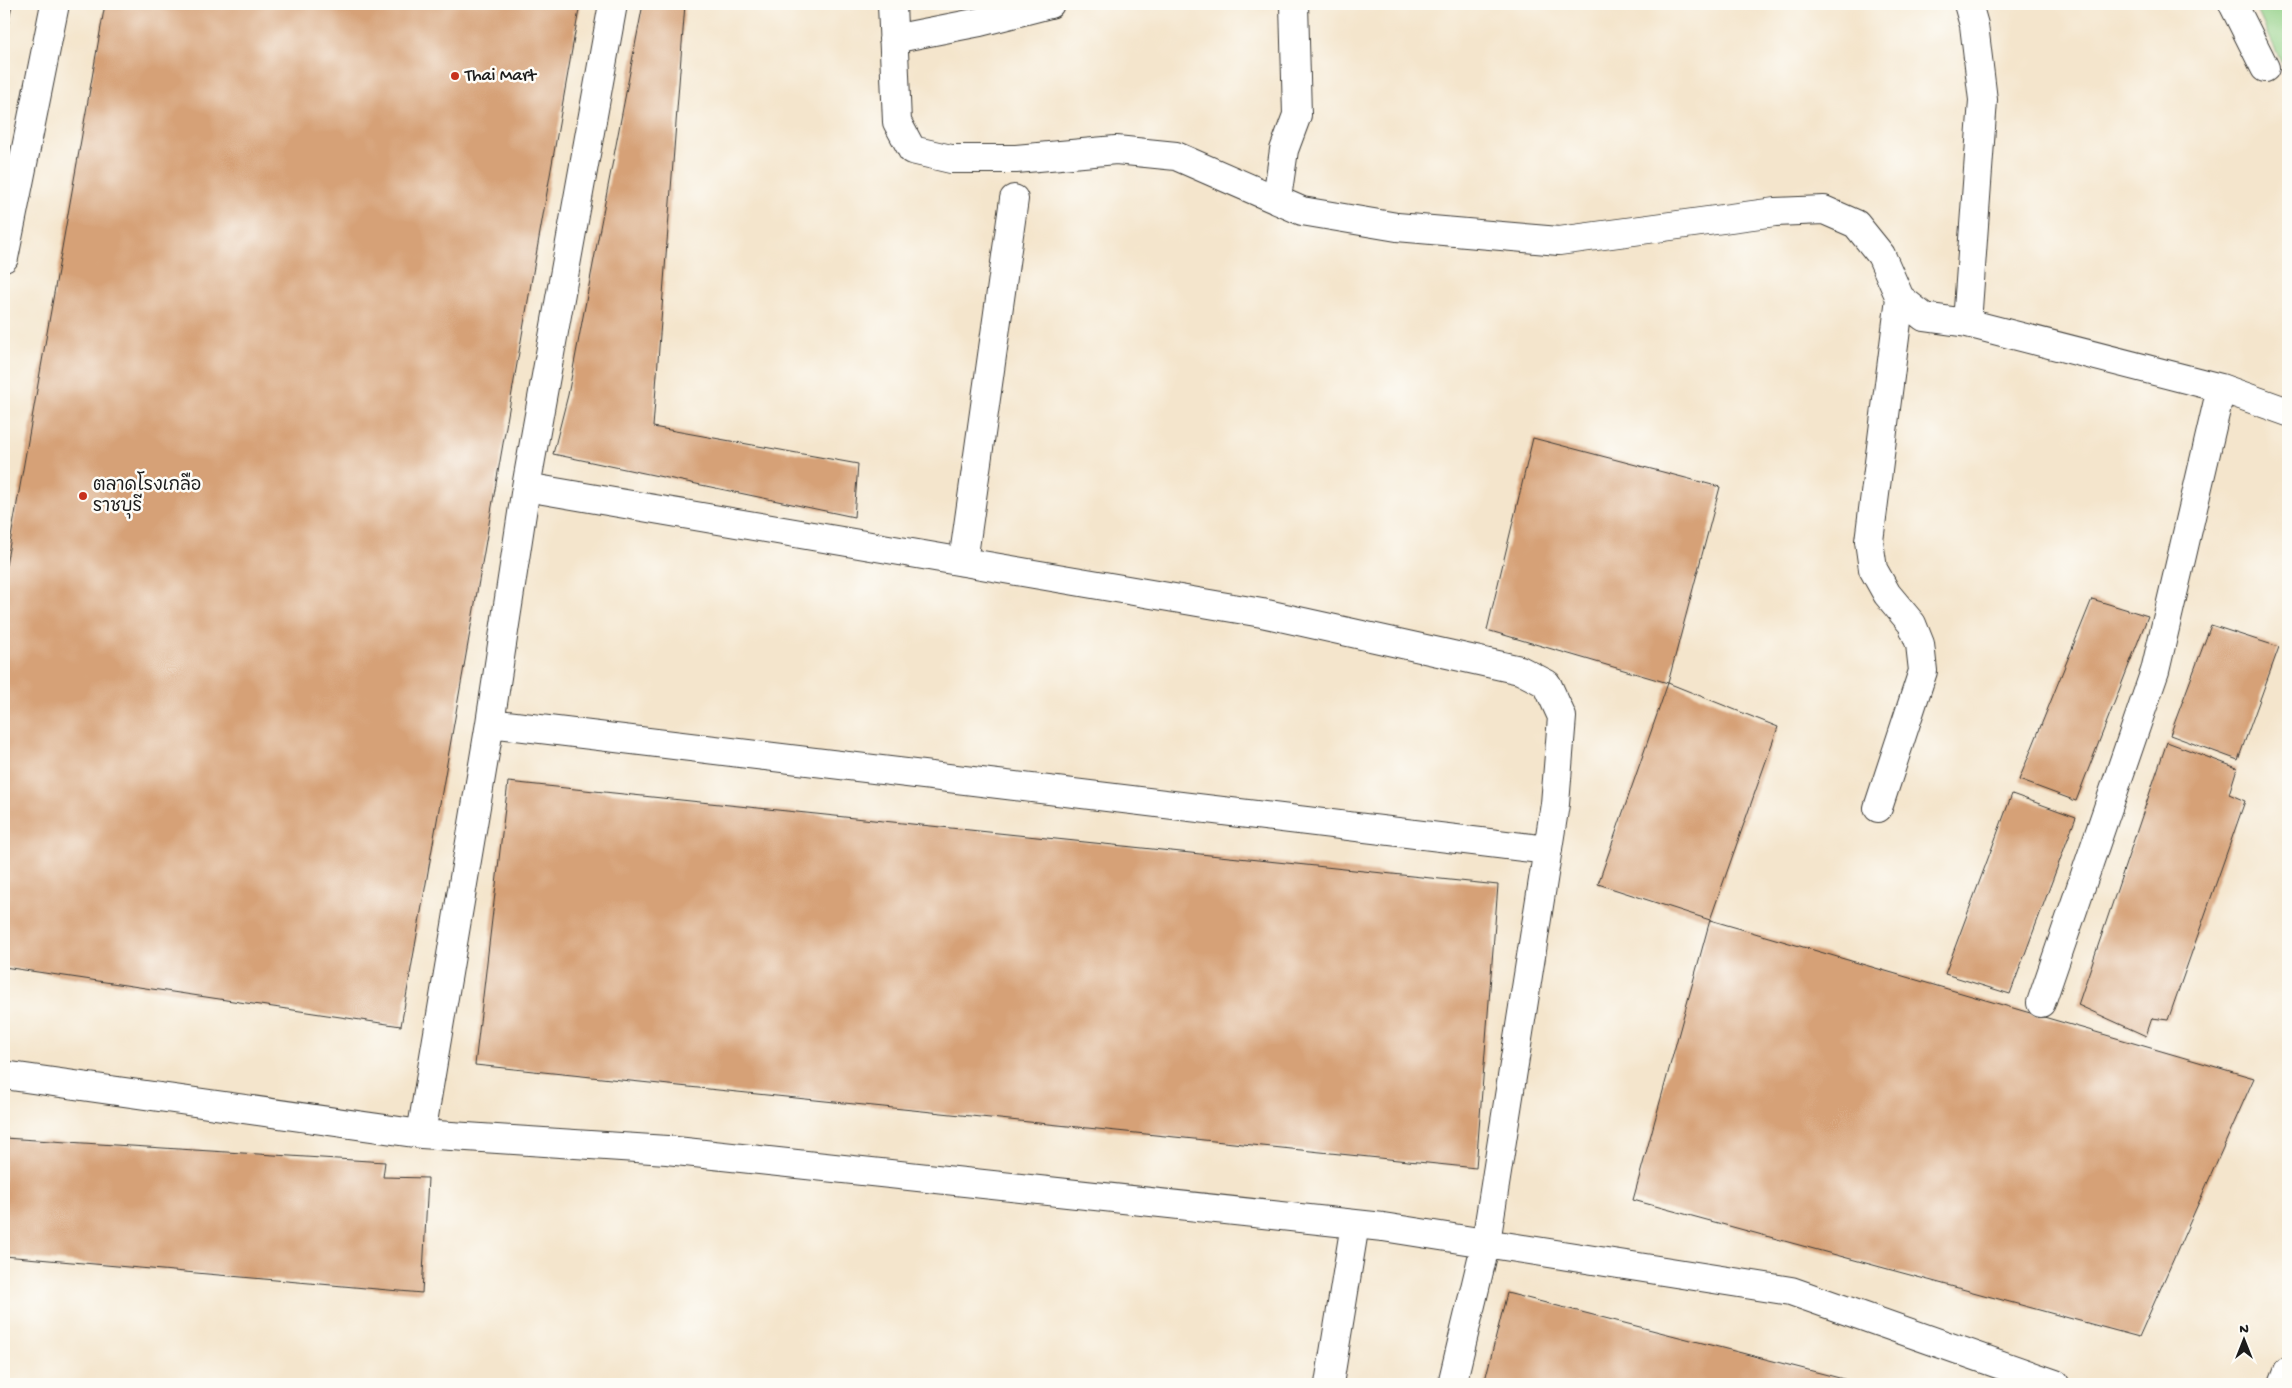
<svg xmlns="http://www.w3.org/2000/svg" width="2292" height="1388" font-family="'Gochi Hand','Playpen Sans Thai',sans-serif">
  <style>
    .green { fill: #92d086; stroke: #577651 }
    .building { fill: #d6a177 }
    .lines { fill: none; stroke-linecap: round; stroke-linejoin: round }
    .minor-casing { stroke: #3c3a36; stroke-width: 30 }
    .minor { stroke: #fff; stroke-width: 28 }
    .poi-dot { fill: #c8321e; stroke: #fdfcf7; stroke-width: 2 }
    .labels { text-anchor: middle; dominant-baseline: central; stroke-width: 5; stroke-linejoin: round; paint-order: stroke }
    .poi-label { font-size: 18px; fill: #1c1c1c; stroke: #fdfcf7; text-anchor: start }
  </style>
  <rect width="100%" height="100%" fill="#fdfcf7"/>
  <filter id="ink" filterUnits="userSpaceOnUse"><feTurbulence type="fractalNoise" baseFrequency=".02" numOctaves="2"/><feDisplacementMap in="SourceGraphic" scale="10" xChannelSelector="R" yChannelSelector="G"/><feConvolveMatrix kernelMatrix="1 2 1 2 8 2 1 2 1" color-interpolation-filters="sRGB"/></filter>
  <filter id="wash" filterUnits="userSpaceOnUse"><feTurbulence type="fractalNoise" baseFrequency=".0096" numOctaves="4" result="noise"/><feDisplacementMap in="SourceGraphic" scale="20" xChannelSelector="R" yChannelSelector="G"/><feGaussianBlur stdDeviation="1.12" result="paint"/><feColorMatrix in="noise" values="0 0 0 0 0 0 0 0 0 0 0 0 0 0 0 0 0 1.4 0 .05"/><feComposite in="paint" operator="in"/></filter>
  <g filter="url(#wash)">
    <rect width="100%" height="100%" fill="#f4e5cc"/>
    <path class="green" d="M 2254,4 L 2288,4 L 2288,76 Z"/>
    <g id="blocks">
      <path class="building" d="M 4,4 L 12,4 L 5,42 L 4,42 Z
        M 105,4 L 580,4 L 401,1026 L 4,967 L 4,577 Z
        M 643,4 L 685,4 L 653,427 L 858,464 L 854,517 L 553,454 L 568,395 Z
        M 1533,438 L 1720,487 L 1668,683 L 1487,630 Z
        M 2092,599 L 2148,616 L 2076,801 L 2019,780 Z
        M 2211,625 L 2279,647 L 2238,760 L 2170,735 Z
        M 1668,683 L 1778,727 L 1710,920 L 1598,884 Z
        M 2167,742 L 2237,768 L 2229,794 L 2245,801 L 2168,1020 L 2152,1018 L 2146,1036 L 2078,1005 Z
        M 508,782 L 1498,885 L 1476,1168 L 475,1065 Z
        M 2012,794 L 2076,817 L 2010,994 L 1945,974 Z
        M 1710,920 L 2254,1078 L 2139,1337 L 1633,1200 Z
        M 4,1138 L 385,1162 L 383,1177 L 428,1178 L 422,1293 L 4,1256 Z
        M 1507,1293 L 1863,1384 L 1484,1384 Z"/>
    </g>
  </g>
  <g filter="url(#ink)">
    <use href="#blocks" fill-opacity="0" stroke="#3c3a36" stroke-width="1"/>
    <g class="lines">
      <g class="minor-casing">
        <path id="minor" d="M 892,4 L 897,122 L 912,150 L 951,159 L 1016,159 L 1116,150 L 1176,156 L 1302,211 L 1397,227 L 1559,241 L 1775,212 L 1824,210 L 1856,224 L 1881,255 L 1900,298 L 1924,317 L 1967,323 L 2221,388 L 2288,412
          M 2233,4 L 2265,68
          M 893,39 L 980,22 L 1050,4
          M 1277,198 L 1284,150 L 1297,115 L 1294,4
          M 4,258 L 55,4
          M 1967,323 L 1983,100 L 1974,25 L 1968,4
          M 526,487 L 1262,613 L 1520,670 L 1547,684 L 1562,717 L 1555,804 L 1486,1242 L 1452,1384
          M 963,562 L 1014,199
          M 490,723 L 1548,850
          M 1878,808 L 1923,671 L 1920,644 L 1912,624 L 1887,594 L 1873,569 L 1869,541 L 1900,298
          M 2041,1003 L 2155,671 L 2221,388
          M 4,1075 L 421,1134 L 667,1150 L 1383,1227 L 1791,1291 L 2055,1384
          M 421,1134 L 490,723 L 526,487 L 613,4
          M 1329,1384 L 1355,1224
          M 2283,1384 L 2288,1371"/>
      </g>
      <use href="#minor" class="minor"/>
    </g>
  </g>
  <g class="poi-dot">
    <circle cx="455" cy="76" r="5"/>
    <circle cx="83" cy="496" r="5"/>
  </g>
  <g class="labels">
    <g class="poi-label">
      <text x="465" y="76">Thai Mart</text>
      <text x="93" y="486">ตลาดโรงเกลือ<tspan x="93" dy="21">ราชบุรี</tspan></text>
    </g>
  </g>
  <rect width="2292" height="1388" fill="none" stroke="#fdfcf7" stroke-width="20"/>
  <g transform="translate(2244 1340)" stroke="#fdfcf7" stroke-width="4" paint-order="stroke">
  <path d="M0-4L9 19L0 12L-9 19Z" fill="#1c1c1c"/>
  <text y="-8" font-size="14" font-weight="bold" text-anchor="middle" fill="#1c1c1c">N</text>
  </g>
</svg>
